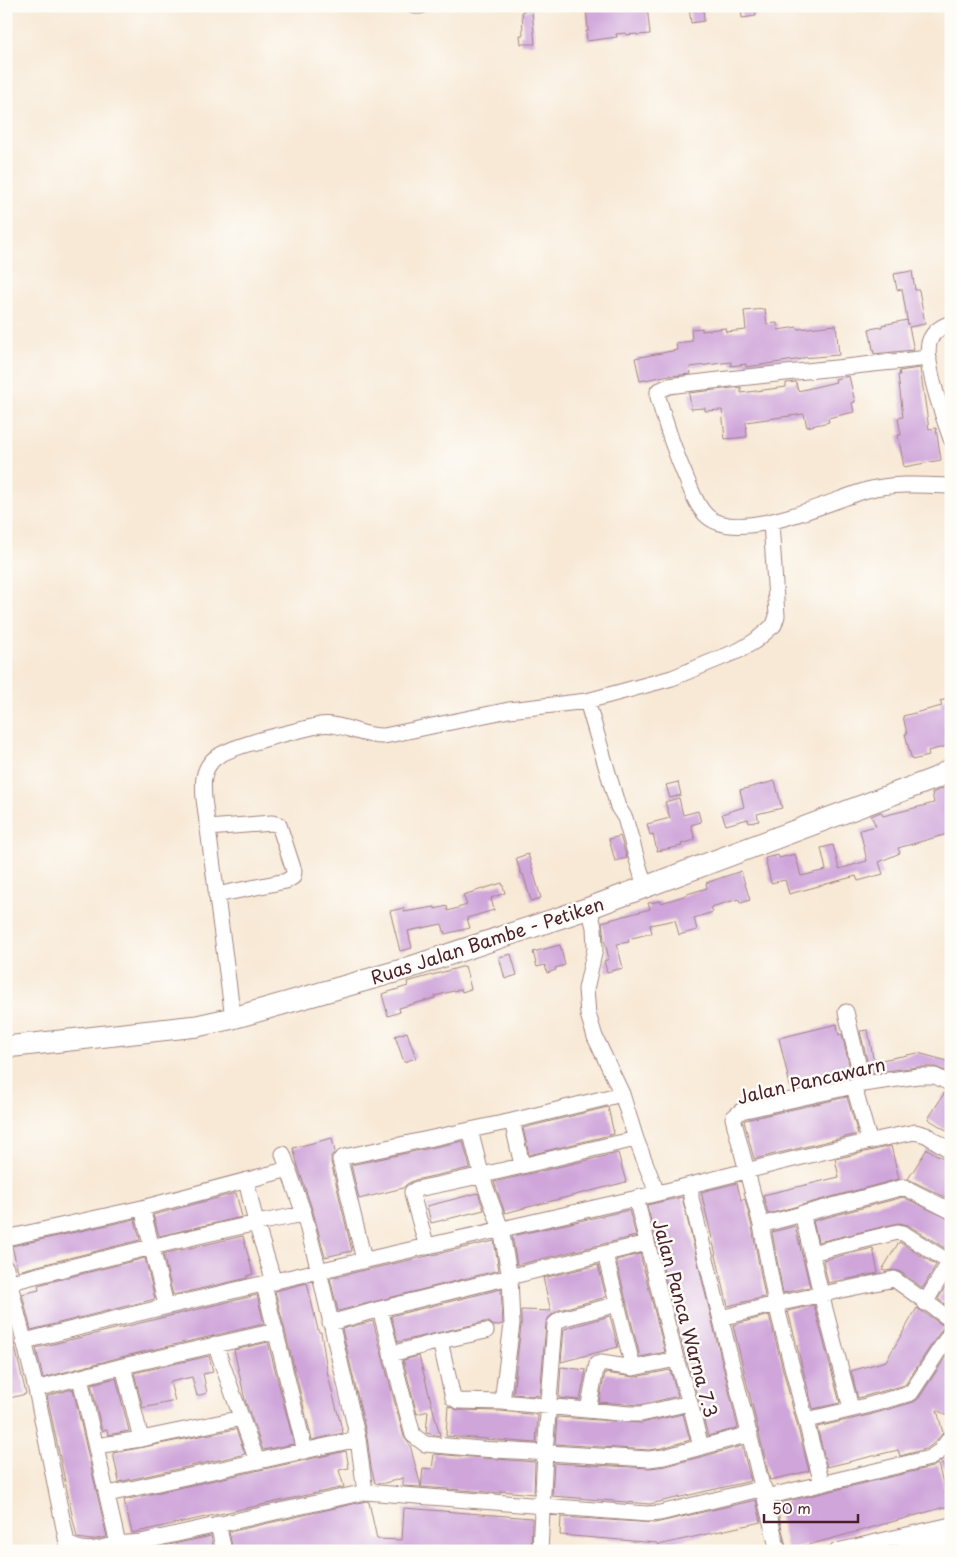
<svg xmlns="http://www.w3.org/2000/svg" width="957" height="1557" font-family="'Playpen Sans',sans-serif">
  <style>
    .building { fill: #cfa5da }
    .lines { fill: none; stroke-linecap: round; stroke-linejoin: round }
    .minor-casing { stroke: #a18480; stroke-width: 17 }
    .secondary-casing { stroke: #a18480; stroke-width: 23 }
    .minor { stroke: #fff; stroke-width: 15 }
    .secondary { stroke: #fff; stroke-width: 21 }
    .labels { text-anchor: middle; dominant-baseline: central; stroke-width: 5; stroke-linejoin: round; paint-order: stroke }
    .street-label { font-size: 18px; fill: #4a1f2b; stroke: #fdfcf7 }
  </style>
  <rect width="100%" height="100%" fill="#fdfcf7"/>
  <filter id="ink" filterUnits="userSpaceOnUse"><feTurbulence type="fractalNoise" baseFrequency=".02" numOctaves="2"/><feDisplacementMap in="SourceGraphic" scale="10" xChannelSelector="R" yChannelSelector="G"/><feConvolveMatrix kernelMatrix="1 2 1 2 8 2 1 2 1" color-interpolation-filters="sRGB"/></filter>
  <filter id="wash" filterUnits="userSpaceOnUse"><feTurbulence type="fractalNoise" baseFrequency=".0096" numOctaves="4" result="noise"/><feDisplacementMap in="SourceGraphic" scale="20" xChannelSelector="R" yChannelSelector="G"/><feGaussianBlur stdDeviation="1.12" result="paint"/><feColorMatrix in="noise" values="0 0 0 0 0 0 0 0 0 0 0 0 0 0 0 0 0 1.4 0 .05"/><feComposite in="paint" operator="in"/></filter>
  <g filter="url(#wash)">
    <rect width="100%" height="100%" fill="#f8e9d6"/>
    <g id="blocks">
      <path class="building" d="M 586,6 L 647,6 L 650,34 L 637,35 L 637,34 L 626,35 L 626,33 L 616,34 L 617,37 L 587,41 L 586,31 L 588,31 Z
        M 689,6 L 703,6 L 704,21 L 691,23 Z
        M 741,6 L 755,6 L 756,16 L 742,18 Z
        M 532,10 L 535,44 L 521,44 L 520,35 L 523,35 L 522,11 Z
        M 912,271 L 915,290 L 919,290 L 925,324 L 909,327 L 914,350 L 874,354 L 869,329 L 882,327 L 882,325 L 907,320 L 908,325 L 902,289 L 897,290 L 894,274 Z
        M 765,309 L 767,324 L 777,323 L 778,330 L 797,327 L 798,329 L 836,325 L 839,355 L 802,358 L 802,359 L 746,367 L 746,364 L 731,366 L 731,362 L 690,367 L 691,374 L 670,376 L 670,375 L 640,381 L 635,358 L 677,350 L 676,343 L 692,341 L 691,329 L 702,328 L 702,331 L 725,328 L 726,332 L 746,330 L 744,311 Z
        M 920,368 L 929,429 L 936,428 L 941,460 L 904,467 L 898,435 L 901,435 L 898,418 L 903,417 L 898,375 L 900,375 L 899,371 Z
        M 849,376 L 855,402 L 852,403 L 854,412 L 828,418 L 829,422 L 807,427 L 804,414 L 746,422 L 747,437 L 725,439 L 722,410 L 705,411 L 705,408 L 691,409 L 689,393 L 741,387 L 741,393 L 786,387 L 786,383 L 796,382 L 798,391 L 836,382 L 835,379 Z
        M 951,698 L 951,745 L 928,751 L 929,756 L 912,760 L 905,734 L 907,734 L 903,716 L 942,706 L 940,701 Z
        M 775,781 L 782,808 L 757,814 L 759,821 L 749,823 L 748,819 L 726,825 L 722,814 L 744,807 L 740,790 Z
        M 678,782 L 681,795 L 670,798 L 666,785 Z
        M 951,785 L 951,833 L 898,848 L 900,853 L 879,862 L 883,874 L 858,881 L 856,876 L 789,894 L 785,880 L 771,883 L 765,858 L 778,855 L 779,858 L 795,854 L 801,876 L 826,870 L 821,848 L 833,845 L 839,869 L 867,861 L 860,830 L 876,826 L 871,816 L 881,812 L 883,816 L 934,803 L 932,793 Z
        M 679,798 L 683,815 L 698,811 L 701,822 L 691,825 L 695,840 L 681,844 L 682,846 L 657,851 L 653,834 L 650,835 L 647,824 L 670,818 L 665,802 Z
        M 620,836 L 627,858 L 615,861 L 609,839 Z
        M 528,854 L 541,898 L 531,901 L 523,874 L 521,874 L 516,858 Z
        M 741,871 L 750,900 L 740,903 L 739,899 L 711,907 L 713,912 L 694,918 L 697,930 L 679,935 L 675,920 L 650,925 L 652,933 L 628,939 L 629,942 L 617,944 L 623,968 L 607,972 L 604,961 L 609,959 L 604,939 L 602,922 L 650,909 L 648,903 L 661,901 L 661,903 L 687,895 L 687,894 L 707,888 L 706,883 Z
        M 502,883 L 505,893 L 491,898 L 494,910 L 467,918 L 470,928 L 445,934 L 442,924 L 408,931 L 412,948 L 400,951 L 390,911 L 404,908 L 404,912 L 435,907 L 435,909 L 447,906 L 448,911 L 467,905 L 463,895 Z
        M 560,945 L 565,965 L 555,968 L 556,970 L 547,973 L 545,965 L 537,967 L 533,952 Z
        M 511,954 L 517,975 L 505,979 L 499,957 Z
        M 465,966 L 471,989 L 462,992 L 461,989 L 435,996 L 435,998 L 399,1008 L 400,1012 L 388,1016 L 382,994 L 408,986 L 407,982 Z
        M 837,1024 L 839,1035 L 842,1034 L 852,1077 L 791,1090 L 779,1038 Z
        M 868,1030 L 873,1058 L 881,1060 L 918,1053 L 951,1062 L 951,1073 L 935,1067 L 918,1067 L 870,1073 L 860,1031 Z
        M 407,1032 L 416,1058 L 404,1062 L 395,1036 Z
        M 945,1092 L 951,1093 L 951,1133 L 928,1119 Z
        M 847,1097 L 858,1134 L 754,1159 L 744,1121 L 745,1120 Z
        M 608,1107 L 614,1134 L 529,1155 L 523,1128 Z
        M 332,1138 L 335,1152 L 331,1156 L 331,1162 L 352,1251 L 325,1257 L 313,1212 L 299,1170 L 293,1148 Z
        M 463,1141 L 470,1168 L 415,1180 L 407,1184 L 403,1188 L 359,1199 L 351,1165 Z
        M 891,1146 L 899,1179 L 768,1214 L 763,1195 L 839,1177 L 835,1159 Z
        M 927,1149 L 951,1163 L 951,1200 L 908,1179 Z
        M 618,1153 L 626,1182 L 505,1213 L 494,1182 Z
        M 737,1183 L 741,1200 L 745,1199 L 752,1227 L 765,1297 L 728,1306 L 701,1192 Z
        M 236,1193 L 242,1217 L 159,1236 L 153,1215 Z
        M 478,1193 L 484,1210 L 431,1223 L 427,1206 Z
        M 682,1197 L 738,1428 L 708,1436 L 699,1401 L 685,1356 L 647,1205 Z
        M 903,1197 L 951,1220 L 951,1250 L 948,1250 L 908,1225 L 899,1223 L 818,1242 L 813,1221 Z
        M 629,1210 L 636,1236 L 517,1265 L 512,1236 Z
        M 135,1219 L 140,1240 L 18,1271 L 12,1246 Z
        M 795,1226 L 810,1287 L 783,1293 L 772,1232 Z
        M 243,1236 L 253,1274 L 247,1276 L 248,1278 L 173,1295 L 163,1254 Z
        M 494,1241 L 499,1270 L 338,1311 L 330,1278 Z
        M 899,1242 L 936,1265 L 923,1288 L 899,1271 L 892,1270 L 885,1271 L 882,1270 Z
        M 873,1248 L 878,1273 L 828,1283 L 823,1260 Z
        M 640,1254 L 665,1352 L 640,1357 L 616,1260 Z
        M 145,1258 L 155,1299 L 31,1330 L 22,1294 L 39,1290 L 38,1285 Z
        M 598,1265 L 606,1297 L 559,1310 L 549,1317 L 546,1323 L 540,1396 L 513,1394 L 521,1325 L 521,1310 L 551,1311 L 543,1278 Z
        M 951,1278 L 951,1308 L 938,1299 Z
        M 307,1283 L 318,1330 L 319,1332 L 321,1332 L 328,1376 L 343,1433 L 312,1440 L 275,1291 Z
        M 501,1289 L 503,1324 L 494,1326 L 489,1322 L 484,1322 L 398,1342 L 391,1316 Z
        M 257,1295 L 264,1324 L 121,1357 L 43,1378 L 36,1348 Z
        M 814,1305 L 840,1403 L 813,1409 L 788,1311 Z
        M 6,1308 L 26,1394 L 6,1399 Z
        M 917,1308 L 944,1326 L 905,1385 L 858,1398 L 851,1371 L 886,1361 Z
        M 769,1315 L 809,1471 L 770,1480 L 733,1325 Z
        M 610,1316 L 618,1347 L 561,1362 L 564,1329 Z
        M 373,1321 L 404,1437 L 410,1445 L 421,1487 L 403,1486 L 403,1478 L 381,1484 L 375,1483 L 371,1467 L 367,1437 L 342,1329 Z
        M 268,1342 L 294,1444 L 263,1450 L 245,1400 L 234,1350 Z
        M 951,1349 L 951,1418 L 937,1410 L 943,1433 L 933,1444 L 926,1449 L 900,1456 L 898,1450 L 827,1467 L 817,1427 L 869,1415 L 914,1402 L 919,1398 Z
        M 209,1356 L 213,1372 L 203,1374 L 207,1393 L 197,1396 L 192,1377 L 170,1382 L 175,1401 L 143,1408 L 134,1373 Z
        M 419,1356 L 428,1390 L 440,1436 L 426,1433 L 428,1411 L 417,1414 L 403,1360 Z
        M 561,1367 L 586,1370 L 580,1400 L 559,1398 Z
        M 670,1370 L 678,1396 L 640,1405 L 599,1402 L 605,1373 L 635,1377 Z
        M 116,1378 L 129,1431 L 108,1435 L 107,1429 L 102,1431 L 91,1384 Z
        M 73,1389 L 107,1537 L 91,1540 L 77,1538 L 47,1396 Z
        M 448,1406 L 458,1410 L 501,1411 L 538,1415 L 536,1443 L 446,1436 Z
        M 683,1414 L 690,1440 L 662,1448 L 649,1450 L 555,1444 L 557,1417 L 641,1423 Z
        M 236,1429 L 245,1454 L 119,1482 L 113,1453 Z
        M 742,1446 L 751,1481 L 650,1504 L 552,1496 L 554,1463 L 650,1468 L 666,1466 Z
        M 346,1451 L 349,1468 L 339,1470 L 344,1487 L 132,1533 L 124,1500 Z
        M 951,1452 L 951,1475 L 940,1462 Z
        M 434,1454 L 535,1462 L 534,1494 L 501,1491 L 501,1493 L 421,1487 L 423,1468 L 432,1469 Z
        M 938,1464 L 949,1506 L 787,1551 L 776,1504 L 932,1467 Z
        M 756,1500 L 761,1522 L 658,1545 L 657,1543 L 560,1535 L 561,1517 L 655,1523 Z
        M 366,1501 L 369,1502 L 377,1539 L 402,1540 L 404,1508 L 532,1518 L 531,1551 L 233,1551 L 229,1532 Z
        M 211,1536 L 214,1551 L 155,1551 L 155,1548 Z"/>
    </g>
  </g>
  <g filter="url(#ink)">
    <use href="#blocks" fill-opacity="0" stroke="#a18480" stroke-width="1"/>
    <g class="lines">
      <g class="minor-casing">
        <path id="minor" d="M 414,6 L 421,6
          M 951,323 C 942,326 934,330 930,340 C 922,359 944,419 951,439
          M 929,358 C 842,368 756,375 669,386 L 658,391 L 658,397 C 666,426 675,453 687,480 C 692,492 697,507 707,516 C 739,545 832,500 867,490 C 894,483 923,485 951,486
          M 587,701 L 618,807 L 625,818 L 645,887
          M 208,828 L 272,823 L 279,825 L 294,871 L 293,877 L 286,881 L 216,895
          M 589,908 L 594,927 L 595,949 L 586,989 L 588,1014 L 595,1037 L 622,1094 L 636,1139 L 657,1193
          M 846,1012 L 863,1084
          M 233,1018 L 204,799 C 203,785 202,773 211,762 C 222,746 298,731 320,725 C 342,722 362,737 384,736 L 509,710 L 587,701 L 672,678 L 740,650 L 755,641 L 774,625 L 777,616 L 771,522
          M 854,1087 L 869,1140
          M 622,1094 L 512,1121 L 470,1130 L 482,1177 L 501,1229 L 510,1278 L 512,1324 L 502,1402 L 629,1414 L 641,1414 L 690,1403
          M 512,1121 L 522,1165
          M 283,1154 L 304,1214 L 319,1271 L 358,1439 L 365,1492
          M 246,1180 L 256,1223 L 274,1282
          M 691,1186 L 691,1198 L 778,1551
          M 636,1198 L 676,1359 L 690,1403 L 701,1447
          M 142,1208 L 166,1305
          M 802,1213 L 821,1294 L 851,1408
          M 761,1225 L 904,1187 L 951,1211
          M 6,1238 L 142,1208 L 289,1169
          M 427,1247 L 413,1198 L 412,1192 L 417,1189 C 491,1175 563,1155 636,1139
          M 811,1253 L 898,1232 L 903,1233 L 949,1262
          M 605,1254 L 633,1368
          M 364,1260 L 340,1160 L 344,1157 L 470,1130
          M 6,1268 L 36,1389 L 67,1543 C 85,1555 99,1548 117,1544 C 125,1543 133,1543 141,1542 L 365,1492 L 647,1514 L 660,1513 L 764,1488
          M 11,1282 C 108,1258 205,1232 304,1214
          M 264,1285 L 305,1451
          M 925,1303 L 951,1259
          M 380,1309 L 413,1435 L 425,1444 L 480,1449 L 649,1459 L 664,1457 L 750,1434
          M 721,1318 L 776,1304 L 894,1279 L 951,1320
          M 330,1323 L 380,1309 L 647,1243
          M 25,1341 C 227,1290 430,1246 633,1199 C 727,1177 820,1150 915,1132 L 926,1135 L 951,1151
          M 440,1341 L 453,1398 L 458,1401 L 502,1402
          M 215,1344 L 257,1461
          M 391,1354 L 440,1341 L 486,1331
          M 123,1366 L 141,1439
          M 80,1378 L 118,1544
          M 36,1389 L 123,1366 L 276,1331
          M 588,1410 L 597,1364 L 601,1363 L 633,1368 L 676,1359
          M 807,1420 L 866,1406 L 911,1393 L 951,1332
          M 96,1446 L 141,1439 L 242,1418
          M 822,1484 L 776,1304 L 761,1225 L 733,1118 L 741,1111 L 863,1084 L 918,1076 L 935,1076 L 951,1084
          M 108,1494 L 358,1439
          M 766,1497 L 930,1458 L 940,1451 L 951,1437
          M 218,1524 L 224,1551
          M 540,1551 L 545,1452 L 555,1324 L 561,1319 L 618,1304
          M 837,1551 L 951,1525
          M 902,1551 L 951,1539"/>
      </g>
      <g class="secondary-casing">
        <path id="secondary" d="M 6,1047 L 197,1026 L 233,1018 L 405,969 L 589,908 L 936,778 L 951,769"/>
      </g>
      <use href="#minor" class="minor"/>
      <use href="#secondary" class="secondary"/>
    </g>
  </g>
  <g class="labels">
    <g class="street-label">
      <text transform="translate(487 940) rotate(-18)">Ruas Jalan Bambe - Petiken</text>
      <text transform="translate(811 1080) rotate(-13)">Jalan Pancawarn</text>
      <text transform="translate(686 1318) rotate(75)">Jalan Panca Warna 7.3</text>
    </g>
  </g>
  <rect width="957" height="1557" fill="none" stroke="#fdfcf7" stroke-width="25"/>
  <path d="M764 1514v8h94v-8" fill="none" stroke="#4a1f2b" stroke-width="2.5"/>
  <text x="772" y="1514" font-size="15" fill="#4a1f2b" stroke="#fdfcf7" stroke-width="4" paint-order="stroke">50 m</text>
</svg>
